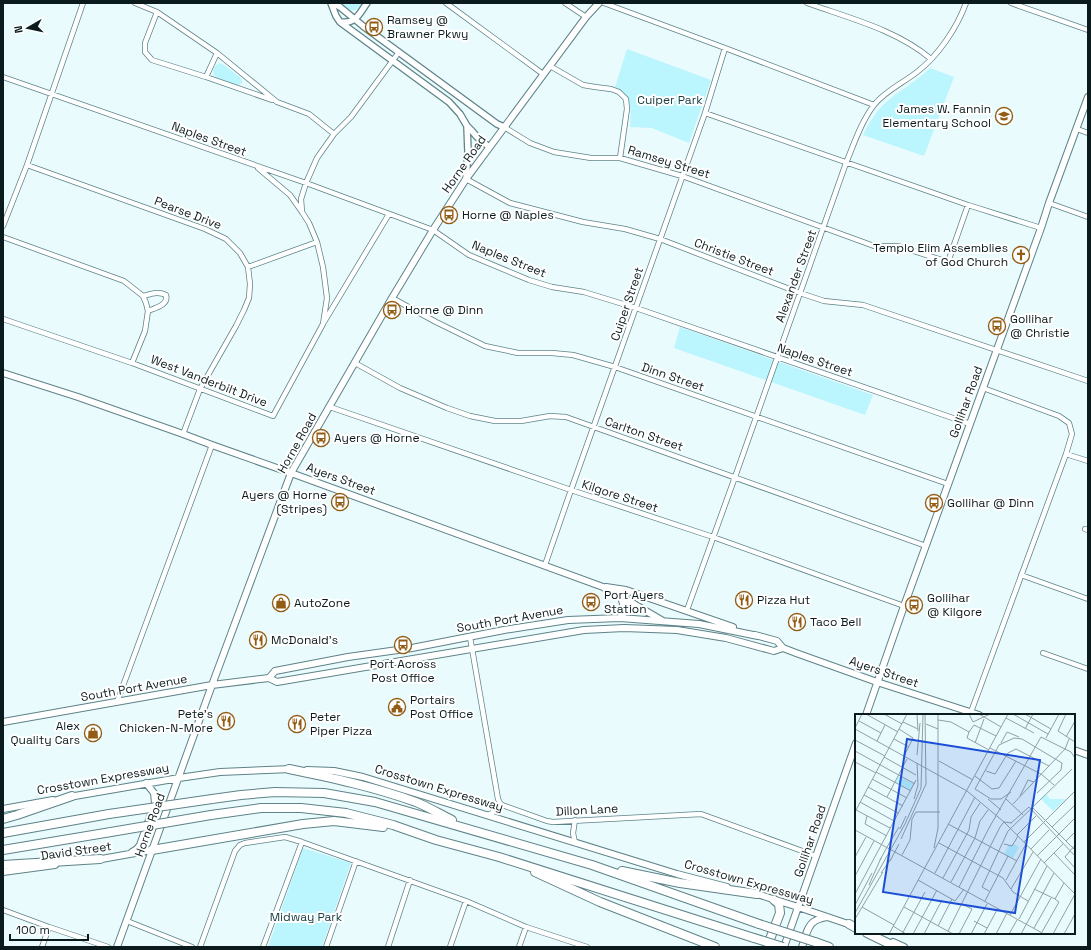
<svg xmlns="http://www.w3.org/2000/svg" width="1091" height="950" font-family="'Space Grotesk',sans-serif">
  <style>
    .green { fill: #bbf5fd }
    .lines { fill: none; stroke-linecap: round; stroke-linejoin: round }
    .minor-casing { stroke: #5d8388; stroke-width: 6 }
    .tertiary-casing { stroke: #5d8388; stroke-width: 8 }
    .secondary-casing { stroke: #5d8388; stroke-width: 8 }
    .motorway-casing { stroke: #5d8388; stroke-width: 10 }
    .minor { stroke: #fff; stroke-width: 4.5 }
    .tertiary { stroke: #fff; stroke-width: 5.5 }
    .secondary { stroke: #fff; stroke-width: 6 }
    .motorway { stroke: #fff; stroke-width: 8 }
    .motorway-bridge-casing { stroke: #5d8388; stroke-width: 10; stroke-linecap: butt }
    .motorway-bridge { stroke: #fff; stroke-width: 8 }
    .labels { text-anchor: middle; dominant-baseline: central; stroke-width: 4; stroke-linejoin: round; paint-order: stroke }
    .poi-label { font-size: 12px; fill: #0b1b1d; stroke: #fff; text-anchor: start }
    .park-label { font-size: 12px; fill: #1a4045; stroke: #fff }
    .street-label { font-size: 12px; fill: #0b1b1d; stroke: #fff }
    .inset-road { fill: none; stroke: #91a1a3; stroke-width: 1 }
    .view { fill: #1d4ed8; fill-opacity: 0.15; stroke: #1d4ed8; stroke-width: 2 }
    .inset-edge { fill: none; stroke: #0b1b1d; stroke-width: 2 }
  </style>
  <rect width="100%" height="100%" fill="#eafbfd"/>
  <path class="green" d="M 341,3 L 363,3 C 356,13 349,13 341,3 Z
    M 627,49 L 711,80 L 689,143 L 652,128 L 630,127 C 631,109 633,96 615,87 Z
    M 220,63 L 224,65 L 241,78 L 242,81 L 242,83 L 237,86 C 227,82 206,79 216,65 Z
    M 930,68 L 954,77 L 924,156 L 863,135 C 869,123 875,113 884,104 C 898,91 916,82 930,68 Z
    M 680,327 L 873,395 L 865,415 L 674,348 Z
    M 303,848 L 351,863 L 322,947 L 268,947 Z"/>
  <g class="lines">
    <g class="minor-casing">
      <path id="minor" d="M 135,3 L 157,12 L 217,53 L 277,102 L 309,114 L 334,134
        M 446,3 L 543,74
        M 565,3 L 586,17
        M 604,3 L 725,48 L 874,105
        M 807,3 C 849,18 897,30 931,59
        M 1011,3 L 1088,30
        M 157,12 L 145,43 L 145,52 L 152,60 L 206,77 L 272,100
        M 550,66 L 583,85 L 595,87 L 611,89 L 619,92 L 626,99 L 627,109 L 620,158
        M 3,77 L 306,183 L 433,230 L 469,255 L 529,280 L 552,287 L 584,292 L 636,308 L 970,424
        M 206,77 L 217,53
        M 705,113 L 968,205 L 1041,228
        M 504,127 L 530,143 L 554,152 L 591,158 L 620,158 L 682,176 L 874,246 L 898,246 L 948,262 L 968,205
        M 1077,129 L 1088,133
        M 27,165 L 205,229 L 226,239 L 240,253 L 248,267 L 250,284 L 249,298 L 244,310 L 236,326 L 200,389 L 183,434
        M 466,179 L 510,203 L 583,222 L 625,229 L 660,239 L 800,293 L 824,301 L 863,305 L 1088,381
        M 1049,203 L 1088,217
        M 302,212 L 301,199 L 306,183 L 317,158 L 334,134 L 351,117 L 399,52
        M 3,226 L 27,165 L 83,3
        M 3,237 L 124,281 L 143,296 L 146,303 L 148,311 L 145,331 L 132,363
        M 248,267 L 317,242
        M 143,296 C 151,294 158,291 166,295 C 169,305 155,308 148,311
        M 392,298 L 436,322 L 485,346 L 518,353 L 552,353 L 573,355 L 615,367 L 948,484
        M 3,319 L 132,363 L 273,416 L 323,324 L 327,298 L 323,267 L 317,242 L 309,223 L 302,212 L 290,195 L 258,168
        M 324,322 L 389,214
        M 355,363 L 400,388 L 447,408 L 470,416 L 495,421 L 521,421 L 550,416 L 566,417 L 926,546
        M 330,407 L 571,490 L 713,537 L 904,606
        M 1066,454 L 1088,461
        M 1085,529 L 1088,530
        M 545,565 L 571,490 L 705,113 L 725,48
        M 1021,575 L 1088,599
        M 687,610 L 735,477 L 846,163 C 854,144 861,122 874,105 C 885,91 903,83 917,72 C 938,56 957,28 966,3
        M 470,637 L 498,799 L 500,803 L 502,805 L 547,821 L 553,822 L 701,814 L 816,856
        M 1043,653 L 1088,669
        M 117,702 L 212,445
        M 971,712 L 1066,454 L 1072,434 L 1069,423 L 1059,416 L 983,388
        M 487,815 L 492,813 L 500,803
        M 575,820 L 573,833 L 575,843
        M 3,910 L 49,927 L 108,947
        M 127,921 L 192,947
        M 42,947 L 49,927
        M 200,947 L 235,851 L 240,845 L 245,843 L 285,837 L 302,842 L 466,901 L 526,927 L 587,947
        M 263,947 L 302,842
        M 326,947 L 356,861
        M 388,947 L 410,880
        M 450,947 L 466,901
        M 519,947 L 526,927"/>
    </g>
    <g class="tertiary-casing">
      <path id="tertiary" d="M 331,3 L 336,16 L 340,22 L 449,102 L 460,114 L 467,126 L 472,131 L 477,137 L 489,147
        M 333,3 L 340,7 L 363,26 L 497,124 L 504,127
        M 341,22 C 356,24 359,14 367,3
        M 466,179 L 468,152 L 467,126"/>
    </g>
    <g class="secondary-casing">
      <path id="secondary" d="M 3,373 L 78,397 L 183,434 L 212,445 L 291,473 L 603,587 L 634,604 L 663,621
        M 606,587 L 626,590 L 733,627
        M 620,618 L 625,611 L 621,597
        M 755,635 L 777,641 L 783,648 L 796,653 L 877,682 L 979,715
        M 269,678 L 275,671 L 348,657 L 412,648 L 504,630 L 568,620 L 620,618 L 699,624 L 758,636
        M 866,715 L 904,606 L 1041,228 L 1049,203 L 1088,97
        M 3,722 L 212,685 L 269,678 L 277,682 L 584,630 L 624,628 L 677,630 L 726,638 L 774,651 L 783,648
        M 1074,750 L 1088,755
        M 307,770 L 334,771 L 363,777 L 677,874 L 727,887
        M 69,797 L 179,778 L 220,772 L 292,769
        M 3,809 L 53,800
        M 132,852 L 137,849 L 140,845 L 155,803 L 154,793 L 146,783
        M 96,860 L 152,850
        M 3,872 L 55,865
        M 754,893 L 798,907 L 851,925
        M 893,942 L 904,947
        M 117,947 L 212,685 L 291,473 L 392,298 L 433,230 L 466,179 L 586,17 L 599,3
        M 784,947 L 856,743
        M 802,947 C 805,939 807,925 815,921 C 818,919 823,918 827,917"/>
    </g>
    <g class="motorway-casing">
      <path id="motorway" d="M 289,769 C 333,778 374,787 416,802 C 428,807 440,814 452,820
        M 212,799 L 241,795 L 275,792 L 324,793 L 375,802 L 592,865 L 759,924
        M 211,815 L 261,808 L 301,808 L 346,813 L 393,825 L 436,840 L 499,857 L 754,938
        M 3,819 L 17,815 L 72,796
        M 3,833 L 109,814
        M 3,850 L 111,832
        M 152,850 L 303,824 L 334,821 L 383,827
        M 3,865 L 100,859
        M 622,871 L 680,883 L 757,894
        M 535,872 L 600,902 L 715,947
        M 849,924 L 856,928
        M 867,933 L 896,947
        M 815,942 L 829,947
        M 767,947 L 780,913 L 779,904 L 774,900"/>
    </g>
    <use href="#minor" class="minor"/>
    <use href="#tertiary" class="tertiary"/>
    <use href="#secondary" class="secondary"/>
    <use href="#motorway" class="motorway"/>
    <g class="motorway-bridge-casing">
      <path id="motorway-bridge" d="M 109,814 L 212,799
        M 111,832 L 211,815
        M 759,924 L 815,942
        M 754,938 L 783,947"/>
    </g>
    <use href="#motorway-bridge" class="motorway-bridge"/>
  </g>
  <defs>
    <g id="bus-ring" transform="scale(0.9)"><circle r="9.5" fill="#fff" stroke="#935c15" stroke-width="1.5"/><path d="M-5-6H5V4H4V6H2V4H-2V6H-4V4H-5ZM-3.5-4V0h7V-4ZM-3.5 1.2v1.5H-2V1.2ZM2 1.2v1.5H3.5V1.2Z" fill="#935c15"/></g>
    <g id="school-ring" transform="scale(0.9)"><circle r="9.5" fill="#fff" stroke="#935c15" stroke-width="1.5"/><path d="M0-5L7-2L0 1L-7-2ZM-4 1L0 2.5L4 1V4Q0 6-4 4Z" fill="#935c15"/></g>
    <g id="church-ring" transform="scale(0.9)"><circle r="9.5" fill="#fff" stroke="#935c15" stroke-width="1.5"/><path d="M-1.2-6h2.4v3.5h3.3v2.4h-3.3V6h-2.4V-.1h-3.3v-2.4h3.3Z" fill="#935c15"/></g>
    <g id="restaurant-ring" transform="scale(0.9)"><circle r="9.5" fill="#fff" stroke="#935c15" stroke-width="1.5"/><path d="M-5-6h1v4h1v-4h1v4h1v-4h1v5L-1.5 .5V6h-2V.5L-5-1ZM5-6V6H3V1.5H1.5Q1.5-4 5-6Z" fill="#935c15"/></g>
    <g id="shop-ring" transform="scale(0.9)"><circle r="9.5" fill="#fff" stroke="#935c15" stroke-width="1.5"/><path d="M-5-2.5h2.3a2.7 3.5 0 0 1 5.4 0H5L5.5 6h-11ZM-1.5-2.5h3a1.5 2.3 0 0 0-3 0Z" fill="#935c15"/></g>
    <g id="civic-ring" transform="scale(0.9)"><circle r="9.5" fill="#fff" stroke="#935c15" stroke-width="1.5"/><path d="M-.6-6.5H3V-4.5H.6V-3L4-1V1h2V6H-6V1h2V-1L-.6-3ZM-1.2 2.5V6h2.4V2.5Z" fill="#935c15"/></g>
  </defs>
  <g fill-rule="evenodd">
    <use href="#bus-ring" x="374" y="27"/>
    <use href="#school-ring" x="1004" y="116"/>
    <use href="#bus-ring" x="449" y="215"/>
    <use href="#church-ring" x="1021" y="255"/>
    <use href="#bus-ring" x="392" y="310"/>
    <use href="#bus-ring" x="997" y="326"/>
    <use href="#bus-ring" x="321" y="438"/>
    <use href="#bus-ring" x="340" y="502"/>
    <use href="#bus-ring" x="934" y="503"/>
    <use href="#restaurant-ring" x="744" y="600"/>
    <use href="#bus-ring" x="591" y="602"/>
    <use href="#shop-ring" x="281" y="603"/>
    <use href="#bus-ring" x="914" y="605"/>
    <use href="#restaurant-ring" x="797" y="622"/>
    <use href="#restaurant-ring" x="258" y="640"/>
    <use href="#bus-ring" x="403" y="645"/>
    <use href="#civic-ring" x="397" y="707"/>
    <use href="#restaurant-ring" x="226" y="721"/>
    <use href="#restaurant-ring" x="297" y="724"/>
    <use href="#shop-ring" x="93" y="733"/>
  </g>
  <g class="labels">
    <g class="poi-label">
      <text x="387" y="20">Ramsey @<tspan x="387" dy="14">Brawner Pkwy</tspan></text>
      <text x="991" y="109" text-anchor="end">James W. Fannin<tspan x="991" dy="14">Elementary School</tspan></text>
      <text x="462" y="215">Horne @ Naples</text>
      <text x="1008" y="248" text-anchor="end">Templo Elim Assemblies<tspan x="1008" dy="14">of God Church</tspan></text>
      <text x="405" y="310">Horne @ Dinn</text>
      <text x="1010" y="319">Gollihar<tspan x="1010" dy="14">@ Christie</tspan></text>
      <text x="334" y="438">Ayers @ Horne</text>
      <text x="327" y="495" text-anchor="end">Ayers @ Horne<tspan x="327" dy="14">(Stripes)</tspan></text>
      <text x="947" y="503">Gollihar @ Dinn</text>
      <text x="604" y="595">Port Ayers<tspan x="604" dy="14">Station</tspan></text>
      <text x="927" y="598">Gollihar<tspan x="927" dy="14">@ Kilgore</tspan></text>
      <text x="757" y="600">Pizza Hut</text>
      <text x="294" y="603">AutoZone</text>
      <text x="810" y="622">Taco Bell</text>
      <text x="271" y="640">McDonald's</text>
      <text x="403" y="664" text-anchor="middle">Port Across<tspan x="403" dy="14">Post Office</tspan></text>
      <text x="410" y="700">Portairs<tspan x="410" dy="14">Post Office</tspan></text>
      <text x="213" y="714" text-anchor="end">Pete's<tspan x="213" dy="14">Chicken-N-More</tspan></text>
      <text x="310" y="717">Peter<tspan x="310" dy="14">Piper Pizza</tspan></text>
      <text x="80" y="726" text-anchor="end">Alex<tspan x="80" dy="14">Quality Cars</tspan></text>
    </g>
    <g class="park-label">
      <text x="670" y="100">Cuiper Park</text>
      <text x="306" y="917">Midway Park</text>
    </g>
    <g class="street-label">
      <text transform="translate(209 139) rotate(20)">Naples Street</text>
      <text transform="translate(669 162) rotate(17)">Ramsey Street</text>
      <text transform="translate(464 164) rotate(-55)">Horne Road</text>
      <text transform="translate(188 213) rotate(21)">Pearse Drive</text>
      <text transform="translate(734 257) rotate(21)">Christie Street</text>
      <text transform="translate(509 259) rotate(22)">Naples Street</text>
      <text transform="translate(796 276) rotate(-70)">Alexander Street</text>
      <text transform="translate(627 304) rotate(-71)">Cuiper Street</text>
      <text transform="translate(815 360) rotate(19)">Naples Street</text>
      <text transform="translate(673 377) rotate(19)">Dinn Street</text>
      <text transform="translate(209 381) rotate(21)">West Vanderbilt Drive</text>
      <text transform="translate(966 402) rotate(-70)">Gollihar Road</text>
      <text transform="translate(644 434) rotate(19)">Carlton Street</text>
      <text transform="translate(297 443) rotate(-61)">Horne Road</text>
      <text transform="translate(341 479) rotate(20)">Ayers Street</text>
      <text transform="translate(620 496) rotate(18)">Kilgore Street</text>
      <text transform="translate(510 619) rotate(-10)">South Port Avenue</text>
      <text transform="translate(884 672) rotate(19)">Ayers Street</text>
      <text transform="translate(134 688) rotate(-10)">South Port Avenue</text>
      <text transform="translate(103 779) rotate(-10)">Crosstown Expressway</text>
      <text transform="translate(439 788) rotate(17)">Crosstown Expressway</text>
      <text transform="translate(587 810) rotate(-3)">Dillon Lane</text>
      <text transform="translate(150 825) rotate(-70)">Horne Road</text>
      <text transform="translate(810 841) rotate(-71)">Gollihar Road</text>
      <text transform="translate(76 851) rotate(-8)">David Street</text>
      <text transform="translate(749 882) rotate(16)">Crosstown Expressway</text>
    </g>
  </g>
  <g transform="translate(855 714)">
    <rect width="220" height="220" fill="#eafbfd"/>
    <path d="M 43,62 L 59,70 L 56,76 L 40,68 ZM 191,80 L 195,85 L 211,85 L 198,97 L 186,85 ZM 159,130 L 164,133 L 158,144 L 149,140 L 153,132 Z" fill="#bbf5fd"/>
    <path class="inset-road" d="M 11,0 L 43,18M 29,0 L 47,10M 62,0 L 63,17M 114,0 L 118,8 L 135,0M 124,0 L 146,13M 158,0 L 193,20M 170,0 L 196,15M 211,0 L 203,17 L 220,28M 151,4 L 179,19M 83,6 L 96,8 L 114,18M 4,7 L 26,19M 48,8 L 63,15M 71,10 L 83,15M 0,14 L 7,0M 0,15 L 112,77 L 149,108 L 220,180M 44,15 L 58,24 L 49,42M 170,15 L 178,0M 186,23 L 216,38 L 220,44M 211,23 L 220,7M 191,24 L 204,0M 39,25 L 54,33M 0,26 L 30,42M 22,27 L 30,11M 120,29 L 129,5M 146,29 L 152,18 L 164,23M 135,34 L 186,60 L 199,71M 134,36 L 112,24 L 114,18 L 119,11 L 141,22M 0,37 L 60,70M 62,41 L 65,9M 29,43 L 61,61M 84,47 L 118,66M 0,48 L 21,59M 131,57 L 140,60 L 153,39 L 161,35 L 194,52M 21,58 L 56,77M 120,62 L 137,75 L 144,74 L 161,47M 17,65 L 52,84M 13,73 L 48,92M 156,78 L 146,85 L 136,85 L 120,75 L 144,31 L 159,24 L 167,25 L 207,49 L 206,56 L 182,79M 9,81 L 43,99M 165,82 L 173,66 L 179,68M 32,83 L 52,45M 59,85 L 63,71 L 62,49M 133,85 L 146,96M 151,85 L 168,101M 5,88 L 39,107M 158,90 L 210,35 L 214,25M 174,93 L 220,142M 177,93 L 220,136M 1,96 L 35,114M 0,98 L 52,0M 61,98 L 85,98M 12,102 L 10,110 L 32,122M 156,109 L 174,93M 93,110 L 162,147M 197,113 L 220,91M 45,115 L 51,102M 0,116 L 189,220M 162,121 L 181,102M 46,125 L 71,70 L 70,0M 211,127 L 220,118M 169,128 L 220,77M 84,129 L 148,164 L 158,178 L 173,187M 149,130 L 157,132 L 163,122M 220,131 L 210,143 L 220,154M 32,133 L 44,113M 79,134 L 83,114 L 83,0M 176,135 L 194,116M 199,139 L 220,161M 47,141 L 55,126 L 57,105 L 61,98M 182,142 L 220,104M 0,143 L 11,123M 25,146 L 32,133M 35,147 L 44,130M 189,149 L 208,130M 26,159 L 36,145M 80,159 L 120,83M 0,162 L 19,127M 88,164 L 114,116 L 116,103 L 125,89M 63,166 L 100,187 L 109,175M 151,166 L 171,130M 96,168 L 120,124 L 125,107 L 133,96M 14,171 L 26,144M 104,173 L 134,114 L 186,23M 156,175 L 178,138M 179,175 L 200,185M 134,177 L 127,173 L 153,117 L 217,55M 0,180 L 61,66M 200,185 L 209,169M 130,187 L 153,142M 0,191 L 17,159M 7,193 L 39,211M 49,193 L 98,220M 0,199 L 50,110 L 66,74 L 68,0M 155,201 L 186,145M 0,205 L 28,158M 164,205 L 192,152M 119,207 L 132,214M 38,212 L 51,220M 83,212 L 97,185M 179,214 L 196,184M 93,217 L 145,113 L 149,108 L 157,109M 187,218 L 204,188 L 200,185M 34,220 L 153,0M 47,220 L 70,178M 58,220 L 82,176M 69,220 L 87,186M 104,220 L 117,195 L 107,190M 116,220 L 132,190M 129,220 L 143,194M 141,220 L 152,199M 154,220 L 162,206M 166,220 L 199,159M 198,220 L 220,180M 209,220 L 220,200"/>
    <path class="view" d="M 52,25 L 185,46 L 160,199 L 28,178 Z"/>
    <rect width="220" height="220" class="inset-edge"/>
  </g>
  <rect width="1091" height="950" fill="none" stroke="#0b1b1d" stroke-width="8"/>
  <g transform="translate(28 28) rotate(261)" stroke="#ffffff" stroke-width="3" paint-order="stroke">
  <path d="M0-3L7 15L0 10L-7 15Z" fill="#0b1b1d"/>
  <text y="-6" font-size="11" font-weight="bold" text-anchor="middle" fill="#0b1b1d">N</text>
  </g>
  <path d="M10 934v6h78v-6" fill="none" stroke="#0b1b1d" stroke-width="2"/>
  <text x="16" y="934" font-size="12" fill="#0b1b1d" stroke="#ffffff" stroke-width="3" paint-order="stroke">100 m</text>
</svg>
